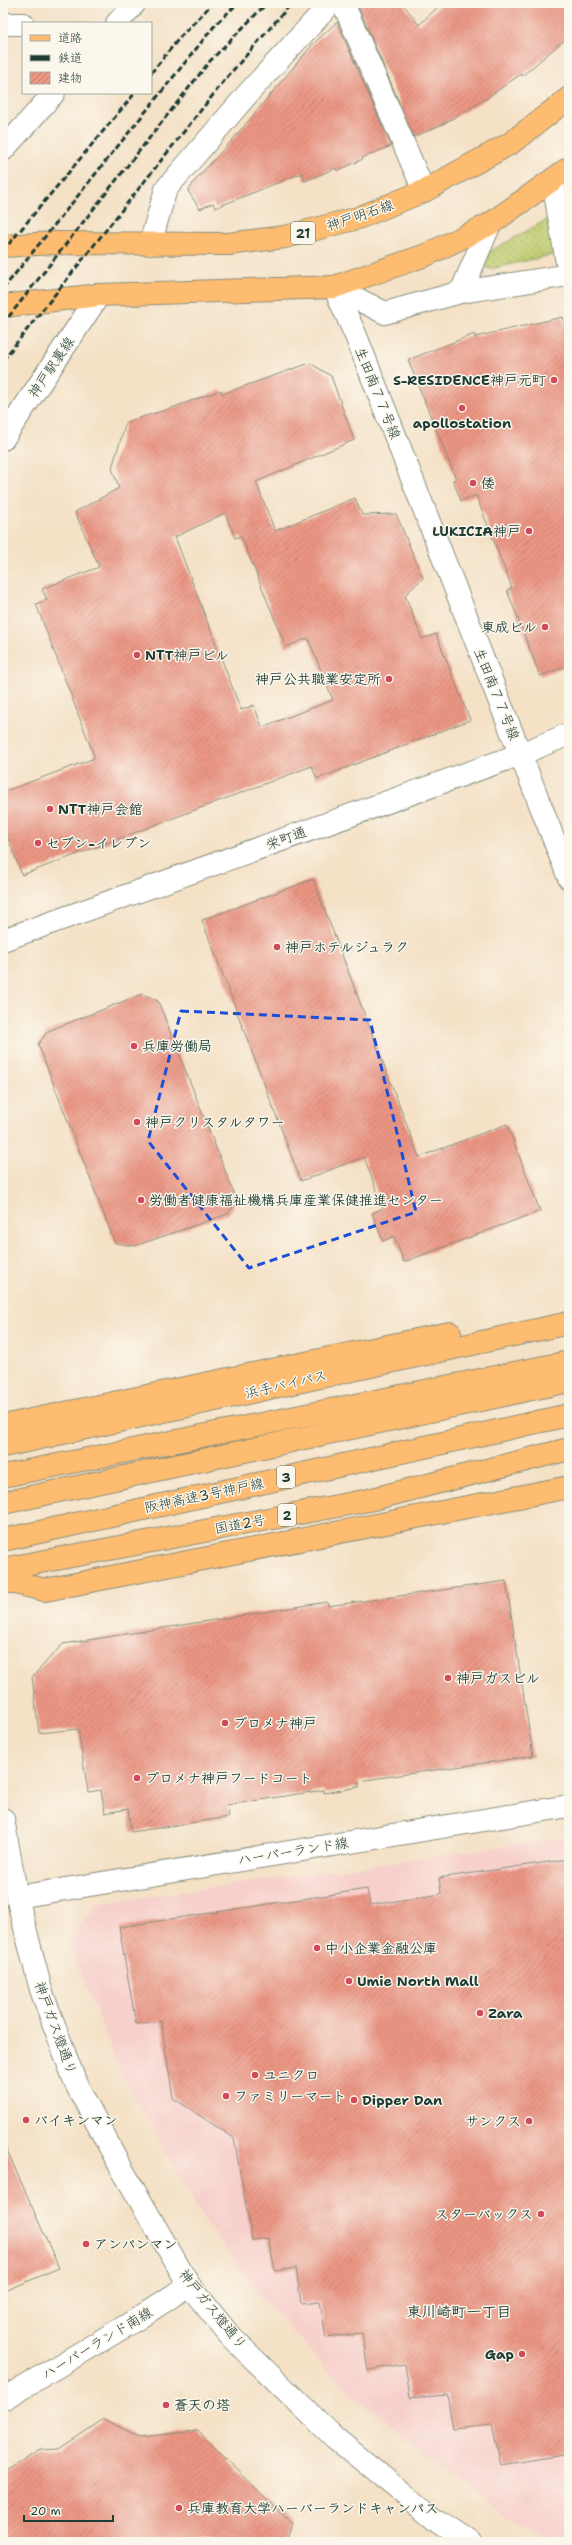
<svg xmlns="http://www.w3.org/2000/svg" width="572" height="2545" font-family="'Shantell Sans','Klee One',sans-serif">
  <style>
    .built { fill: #f7d0cc }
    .grass { fill: url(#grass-dots); stroke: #6e8350 }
    .building { fill: url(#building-hatch); fill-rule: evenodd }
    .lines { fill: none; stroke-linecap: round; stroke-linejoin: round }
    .minor-casing { stroke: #8a8f7d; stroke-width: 24 }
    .major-casing { stroke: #8a8f7d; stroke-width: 24 }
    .highway-casing { stroke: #8a8f7d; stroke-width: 24 }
    .minor { stroke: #fff; stroke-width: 22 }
    .major { stroke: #febc70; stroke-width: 22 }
    .highway { stroke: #febc70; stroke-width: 22 }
    .rail { stroke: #1f3d34; stroke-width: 3; stroke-dasharray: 6 3; stroke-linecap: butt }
    .marked { fill: none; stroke: #1d4ed8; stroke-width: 3; stroke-dasharray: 8 5; stroke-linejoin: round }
    .poi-dot { fill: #d1495b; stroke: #fbf7ec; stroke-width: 1.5 }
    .labels { text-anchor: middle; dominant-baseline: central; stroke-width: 3; stroke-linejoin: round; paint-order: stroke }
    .shield { fill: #fbf7ec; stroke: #61756b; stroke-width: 1 }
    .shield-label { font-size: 13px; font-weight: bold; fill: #1f3d34 }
    .street-label { font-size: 14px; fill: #1f3d34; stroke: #fbf7ec }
    .poi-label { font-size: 14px; font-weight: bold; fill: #1f3d34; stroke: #fbf7ec; text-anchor: start }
    .neighbourhood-label { font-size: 15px; font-weight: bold; fill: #1f3d34; stroke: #fbf7ec }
  </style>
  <defs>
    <pattern id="grass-dots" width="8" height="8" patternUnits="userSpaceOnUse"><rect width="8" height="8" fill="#bdc96b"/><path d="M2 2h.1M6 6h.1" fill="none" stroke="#99a459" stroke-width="1.8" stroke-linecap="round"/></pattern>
    <pattern id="building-hatch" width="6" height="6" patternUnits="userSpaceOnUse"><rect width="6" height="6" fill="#ec9684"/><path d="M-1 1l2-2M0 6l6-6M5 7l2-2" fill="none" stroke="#bf7c6d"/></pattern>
  </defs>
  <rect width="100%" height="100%" fill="#fbf7ec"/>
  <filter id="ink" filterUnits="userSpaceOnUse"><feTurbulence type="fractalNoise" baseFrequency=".025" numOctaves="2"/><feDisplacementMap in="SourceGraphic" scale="8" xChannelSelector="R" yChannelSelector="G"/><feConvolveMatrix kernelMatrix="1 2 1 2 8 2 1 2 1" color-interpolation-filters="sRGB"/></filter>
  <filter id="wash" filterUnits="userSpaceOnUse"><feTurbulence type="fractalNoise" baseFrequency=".012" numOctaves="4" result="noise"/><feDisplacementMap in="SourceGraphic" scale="16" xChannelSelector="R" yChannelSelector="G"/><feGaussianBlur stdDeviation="0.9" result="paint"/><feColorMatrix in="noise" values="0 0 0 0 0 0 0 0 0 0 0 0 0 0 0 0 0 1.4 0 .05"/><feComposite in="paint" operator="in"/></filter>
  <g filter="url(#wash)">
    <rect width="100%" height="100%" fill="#f4e1c6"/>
    <path class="built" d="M 569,1837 L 569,2542 L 556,2542 L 503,2514 L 345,2388 L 269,2306 L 203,2219 L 120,2071 L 68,1943 L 96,1904 Z"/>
    <path class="grass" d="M 550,218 L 556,254 L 490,269 L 478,264 L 485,254 Z"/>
    <g id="blocks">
      <path class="building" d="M 364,3 L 402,3 L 419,25 L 442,3 L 569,3 L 569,36 L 522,76 L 521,74 L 484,100 L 443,124 L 414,137 L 358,6 Z
        M 337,22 L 391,146 L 362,158 L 363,159 L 337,171 L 336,168 L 305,181 L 302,173 L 215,208 L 213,203 L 200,209 L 188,191 L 197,178 L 234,138 L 313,44 Z
        M 563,317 L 569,347 L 569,665 L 540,676 L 507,590 L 512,588 L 476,495 L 461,501 L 453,480 L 456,479 L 408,360 L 474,334 L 475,337 Z
        M 310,363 L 331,376 L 354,440 L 256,482 L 275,531 L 355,498 L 362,515 L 396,514 L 423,578 L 405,595 L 422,639 L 436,634 L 470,720 L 317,779 L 312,766 L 22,875 L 3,825 L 3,792 L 95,758 L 36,604 L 47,600 L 42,589 L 99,567 L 75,512 L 119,488 L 112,468 L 126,422 L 169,409 L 221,390 L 222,394 ZM 225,513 L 235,538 L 241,536 L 286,647 L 308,638 L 333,700 L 262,727 L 254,705 L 241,710 L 175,537 Z
        M 313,879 L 419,1157 L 507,1124 L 540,1211 L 404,1262 L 394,1236 L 383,1241 L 372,1213 L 383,1208 L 364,1157 L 301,1181 L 202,920 Z
        M 142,994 L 158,1001 L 237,1201 L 228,1214 L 135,1246 L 115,1243 L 38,1044 L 48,1031 Z
        M 506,1581 L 533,1756 L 358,1781 L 359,1787 L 324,1793 L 324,1790 L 227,1805 L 229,1817 L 131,1832 L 128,1809 L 105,1813 L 101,1790 L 88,1792 L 78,1729 L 39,1733 L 32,1677 L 63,1644 L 327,1602 L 328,1606 Z
        M 569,1859 L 569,2454 L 501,2465 L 492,2425 L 453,2429 L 447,2395 L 410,2398 L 405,2364 L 368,2370 L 362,2333 L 326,2338 L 320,2302 L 301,2304 L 296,2268 L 275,2271 L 268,2238 L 252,2240 L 234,2138 L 173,2098 L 161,2021 L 136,2024 L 119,1927 L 367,1889 L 370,1905 L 441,1894 L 439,1878 Z
        M 3,2141 L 59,2268 L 3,2292 Z
        M 104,2419 L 139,2437 L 198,2431 L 292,2524 L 286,2542 L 6,2542 L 3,2526 L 3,2473 L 40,2450 L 59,2449 Z"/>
    </g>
  </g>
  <g filter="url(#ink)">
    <use href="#blocks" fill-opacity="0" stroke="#8a8f7d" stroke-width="1"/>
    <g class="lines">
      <g class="minor-casing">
        <path id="minor" d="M 343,3 L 424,191
          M 117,23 L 135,3
          M 3,24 L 23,24
          M 3,150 L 54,93
          M 553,181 L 569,275
          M 150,244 L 166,189 L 251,90 L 331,3
          M 334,287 L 356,336 L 569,878
          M 334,287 L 385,313 L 461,292 L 569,275
          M 461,292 L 490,224
          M 3,439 L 99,295
          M 3,940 L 521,754 L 569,734
          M 3,1819 L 17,1897 L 41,1990 L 76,2084 L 119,2164 L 189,2285 L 230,2336 L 335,2438 L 437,2521 L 469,2542
          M 17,1897 L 569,1806
          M 3,2399 L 134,2321 L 189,2285"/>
      </g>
      <g class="major-casing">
        <path id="major" d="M 3,246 L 54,243 L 228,244 L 285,237 L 358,218 L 424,191 L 511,143 L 569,98
          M 3,306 L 99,295 L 334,287 L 426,255 L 490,224 L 569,168"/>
      </g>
      <g class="highway-casing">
        <path id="highway" d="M 3,1426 L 450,1333
          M 3,1446 L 569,1323
          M 3,1476 L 569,1362
          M 3,1503 L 569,1381
          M 3,1540 L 569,1415
          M 3,1569 L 369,1500 L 569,1449
          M 3,1580 L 45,1590 L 569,1487"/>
      </g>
      <use href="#minor" class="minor"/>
      <use href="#major" class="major"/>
      <use href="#highway" class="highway"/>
      <path class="rail" d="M 151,73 L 181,36 L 213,3
        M 3,251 L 135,93
        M 3,289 L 216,24 L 238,3
        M 3,324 L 210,61 L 267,3
        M 3,360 L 228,76 L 292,3"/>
    </g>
  </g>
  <path class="marked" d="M 181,1011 L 370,1020 L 416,1212 L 249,1268 L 148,1141 Z"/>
  <g class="poi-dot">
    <circle cx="554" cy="380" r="4"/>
    <circle cx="462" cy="408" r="4"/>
    <circle cx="473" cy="483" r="4"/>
    <circle cx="529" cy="531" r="4"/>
    <circle cx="545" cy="627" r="4"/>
    <circle cx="137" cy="655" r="4"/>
    <circle cx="389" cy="679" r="4"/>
    <circle cx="50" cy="809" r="4"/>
    <circle cx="38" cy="843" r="4"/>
    <circle cx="277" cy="947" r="4"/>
    <circle cx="134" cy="1046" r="4"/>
    <circle cx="137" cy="1122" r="4"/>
    <circle cx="141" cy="1200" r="4"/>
    <circle cx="448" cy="1678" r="4"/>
    <circle cx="225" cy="1723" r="4"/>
    <circle cx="137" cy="1778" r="4"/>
    <circle cx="317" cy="1948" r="4"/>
    <circle cx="349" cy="1981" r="4"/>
    <circle cx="480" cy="2013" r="4"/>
    <circle cx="255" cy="2075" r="4"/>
    <circle cx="226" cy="2096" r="4"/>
    <circle cx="354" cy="2100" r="4"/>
    <circle cx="26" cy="2120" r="4"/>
    <circle cx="529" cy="2121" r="4"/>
    <circle cx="541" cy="2214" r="4"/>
    <circle cx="86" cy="2244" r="4"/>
    <circle cx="522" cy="2354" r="4"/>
    <circle cx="166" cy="2405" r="4"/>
    <circle cx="179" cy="2508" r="4"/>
  </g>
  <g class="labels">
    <g class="shield">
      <rect x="291" y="222" width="24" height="22" rx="3"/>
      <rect x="277" y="1466" width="18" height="22" rx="3"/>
      <rect x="278" y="1504" width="18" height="22" rx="3"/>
    </g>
    <g class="shield-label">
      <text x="303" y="233">21</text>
      <text x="286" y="1477">3</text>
      <text x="287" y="1515">2</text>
    </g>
    <g class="street-label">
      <text transform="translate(360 215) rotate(-19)">神戸明石線</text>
      <text transform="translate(51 367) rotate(-56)">神戸駅裏線</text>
      <text transform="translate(378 393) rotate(68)">生田南７７号線</text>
      <text transform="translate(497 694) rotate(68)">生田南７７号線</text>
      <text transform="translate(286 838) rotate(-20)">栄町通</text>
      <text transform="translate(286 1384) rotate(-13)">浜手バイパス</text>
      <text transform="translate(204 1495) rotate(-12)">阪神高速3号神戸線</text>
      <text transform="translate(240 1524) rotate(-11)">国道2号</text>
      <text transform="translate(293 1851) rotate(-9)">ハーバーランド線</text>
      <text transform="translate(56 2028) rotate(70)">神戸ガス燈通り</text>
      <text transform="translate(213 2309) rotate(51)">神戸ガス燈通り</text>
      <text transform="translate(97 2343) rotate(-31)">ハーバーランド南線</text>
    </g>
    <g class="poi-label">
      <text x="546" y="380" text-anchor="end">S-RESIDENCE神戸元町</text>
      <text x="462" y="423" text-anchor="middle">apollostation</text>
      <text x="481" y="483">倭</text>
      <text x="521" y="531" text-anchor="end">LUKICIA神戸</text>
      <text x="537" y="627" text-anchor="end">東成ビル</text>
      <text x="145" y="655">NTT神戸ビル</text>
      <text x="381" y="679" text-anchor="end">神戸公共職業安定所</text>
      <text x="58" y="809">NTT神戸会館</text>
      <text x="46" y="843">セブン-イレブン</text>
      <text x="285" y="947">神戸ホテルジュラク</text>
      <text x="142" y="1046">兵庫労働局</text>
      <text x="145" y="1122">神戸クリスタルタワー</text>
      <text x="149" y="1200">労働者健康福祉機構兵庫産業保健推進センター</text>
      <text x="456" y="1678">神戸ガスビル</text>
      <text x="233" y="1723">プロメナ神戸</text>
      <text x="145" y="1778">プロメナ神戸フードコート</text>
      <text x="325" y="1948">中小企業金融公庫</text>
      <text x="357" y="1981">Umie North Mall</text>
      <text x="488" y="2013">Zara</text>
      <text x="263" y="2075">ユニクロ</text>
      <text x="234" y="2096">ファミリーマート</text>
      <text x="362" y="2100">Dipper Dan</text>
      <text x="34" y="2120">バイキンマン</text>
      <text x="521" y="2121" text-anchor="end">サンクス</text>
      <text x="533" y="2214" text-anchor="end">スターバックス</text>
      <text x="94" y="2244">アンパンマン</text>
      <text x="514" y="2354" text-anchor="end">Gap</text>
      <text x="174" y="2405">蒼天の塔</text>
      <text x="187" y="2508">兵庫教育大学ハーバーランドキャンパス</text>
    </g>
    <g class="neighbourhood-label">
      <text x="459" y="2312">東川崎町一丁目</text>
    </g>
  </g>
  <rect width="572" height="2545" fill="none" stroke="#fbf7ec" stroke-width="16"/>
  <rect x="22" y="22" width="130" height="72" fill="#fbf7ec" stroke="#a3ada2"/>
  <rect x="30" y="35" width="20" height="6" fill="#febc70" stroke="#a3ada2"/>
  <text x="58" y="42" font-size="12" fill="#1f3d34">道路</text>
  <rect x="30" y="55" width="20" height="6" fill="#1f3d34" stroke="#a3ada2"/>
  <text x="58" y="62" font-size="12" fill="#1f3d34">鉄道</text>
  <rect x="30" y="72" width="20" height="12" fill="url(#building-hatch)" stroke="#a3ada2"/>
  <text x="58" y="82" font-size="12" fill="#1f3d34">建物</text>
  <path d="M24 2515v6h89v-6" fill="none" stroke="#1f3d34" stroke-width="2"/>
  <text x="30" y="2515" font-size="12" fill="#1f3d34" stroke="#fbf7ec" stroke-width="3" paint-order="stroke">20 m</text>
</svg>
